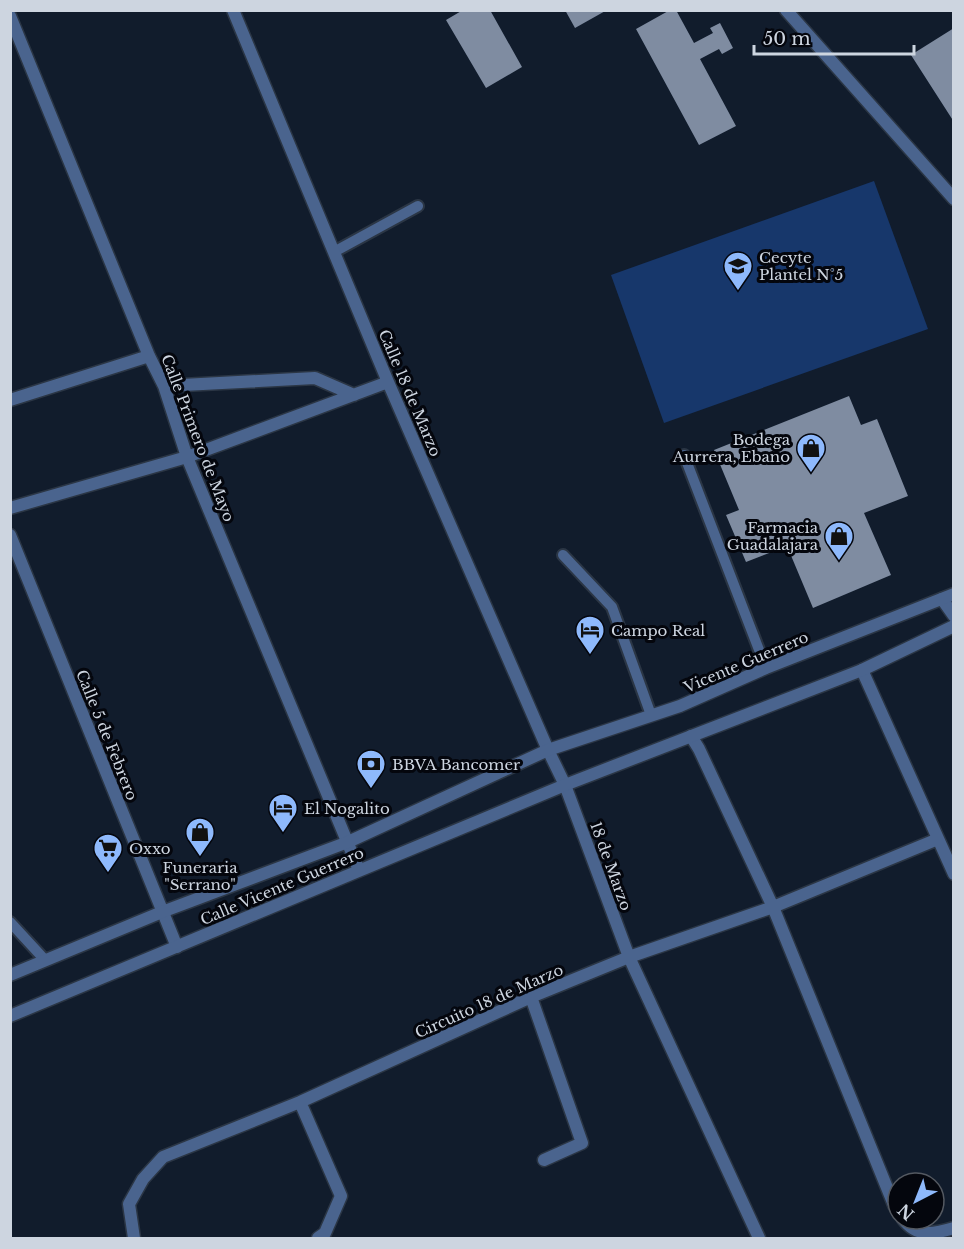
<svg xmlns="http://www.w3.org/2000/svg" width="964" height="1249" font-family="'Libre Baskerville',serif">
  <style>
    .green { fill: #17376b }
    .building { fill: #7f8ca1 }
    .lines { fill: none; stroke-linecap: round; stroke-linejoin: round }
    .service-casing { stroke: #2b3645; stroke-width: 14 }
    .minor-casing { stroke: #2b3645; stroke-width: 15 }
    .tertiary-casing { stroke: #2b3645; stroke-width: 15 }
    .service { stroke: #4a648e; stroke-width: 10 }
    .minor { stroke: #4a648e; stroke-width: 12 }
    .tertiary { stroke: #4a648e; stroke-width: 12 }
    .labels { text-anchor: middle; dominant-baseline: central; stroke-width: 6; stroke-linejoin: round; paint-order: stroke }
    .poi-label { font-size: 15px; fill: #cdd5e0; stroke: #04060d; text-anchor: start }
    .street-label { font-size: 15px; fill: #cdd5e0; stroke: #04060d }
  </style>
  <rect width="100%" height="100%" fill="#111c2c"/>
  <path class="green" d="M 874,181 L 928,329 L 664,423 L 611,275 Z"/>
  <path class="building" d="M 463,10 L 490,10 L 522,67 L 486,88 L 446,20 Z
    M 565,10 L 607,10 L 575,28 Z
    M 670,10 L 676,10 L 694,43 L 713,33 L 710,28 L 720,23 L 733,48 L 722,54 L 719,49 L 700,59 L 736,126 L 699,145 L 636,29 Z
    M 954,28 L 954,122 L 911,55 Z
    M 849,396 L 861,425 L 877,419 L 908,496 L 864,513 L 891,575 L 813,608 L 787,546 L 746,562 L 726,515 L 739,510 L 714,450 Z"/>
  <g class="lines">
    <g class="service-casing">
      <path id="service" d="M 334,252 L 418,206
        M 684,455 L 766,668
        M 563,555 L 612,607 L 651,715
        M 10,922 L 45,960"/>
    </g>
    <g class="minor-casing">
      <path id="minor" d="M 233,10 L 388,382 L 548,750 L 565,785 L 629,957 L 759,1238
        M 786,10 L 954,199
        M 10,16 L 149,356 L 164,386 L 187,457 L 359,870
        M 164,386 L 315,378 L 354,395
        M 10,400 L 149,356
        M 10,508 L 187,457 L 388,382
        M 10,535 L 177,947
        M 942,599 L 954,616
        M 862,670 L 954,874
        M 691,736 L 699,749 L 773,907 L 894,1205 L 898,1211
        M 531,997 L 582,1143 L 544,1160
        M 300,1102 L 341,1196 L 325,1233 L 318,1238
        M 903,1219 C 917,1238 934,1234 954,1228
        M 134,1238 L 129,1204 L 143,1179 L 163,1157 L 300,1102 L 531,997 L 629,957 L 773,907 L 938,839"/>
    </g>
    <g class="tertiary-casing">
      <path id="tertiary" d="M 10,975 L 162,912 L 348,842 L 548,750 L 680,706 L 766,668 L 954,594
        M 10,1016 L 565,785 L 862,670 L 954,626"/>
    </g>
    <use href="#service" class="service"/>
    <use href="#minor" class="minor"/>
    <use href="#tertiary" class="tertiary"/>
  </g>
  <defs>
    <g id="university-pin" transform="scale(1.5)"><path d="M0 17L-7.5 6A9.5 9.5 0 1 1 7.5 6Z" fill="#8eb9fc" stroke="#04060d"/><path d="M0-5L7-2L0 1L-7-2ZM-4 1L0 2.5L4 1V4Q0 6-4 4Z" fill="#111"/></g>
    <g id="shop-pin" transform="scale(1.5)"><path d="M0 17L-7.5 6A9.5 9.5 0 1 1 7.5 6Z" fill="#8eb9fc" stroke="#04060d"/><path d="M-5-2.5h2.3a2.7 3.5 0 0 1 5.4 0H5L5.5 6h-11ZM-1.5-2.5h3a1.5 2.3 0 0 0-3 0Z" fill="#111"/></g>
    <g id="hotel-pin" transform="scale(1.5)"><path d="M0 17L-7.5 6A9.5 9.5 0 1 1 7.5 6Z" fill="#8eb9fc" stroke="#04060d"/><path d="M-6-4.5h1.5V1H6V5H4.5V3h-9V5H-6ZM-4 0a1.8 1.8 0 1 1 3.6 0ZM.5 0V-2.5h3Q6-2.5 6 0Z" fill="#111"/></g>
    <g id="bank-pin" transform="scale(1.5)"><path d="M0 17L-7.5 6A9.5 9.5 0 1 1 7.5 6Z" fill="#8eb9fc" stroke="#04060d"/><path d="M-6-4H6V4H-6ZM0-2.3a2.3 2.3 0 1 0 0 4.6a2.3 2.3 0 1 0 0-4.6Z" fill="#111"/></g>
    <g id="supermarket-pin" transform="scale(1.5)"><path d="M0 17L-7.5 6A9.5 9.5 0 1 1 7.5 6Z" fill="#8eb9fc" stroke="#04060d"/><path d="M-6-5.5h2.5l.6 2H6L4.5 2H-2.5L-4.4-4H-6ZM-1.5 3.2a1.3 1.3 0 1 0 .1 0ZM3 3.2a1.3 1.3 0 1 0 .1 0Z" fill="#111"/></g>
  </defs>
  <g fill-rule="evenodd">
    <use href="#university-pin" x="738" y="266"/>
    <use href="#shop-pin" x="811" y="448"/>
    <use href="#shop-pin" x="839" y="536"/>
    <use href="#hotel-pin" x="590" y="630"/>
    <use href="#bank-pin" x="371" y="764"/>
    <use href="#hotel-pin" x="283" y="808"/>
    <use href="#shop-pin" x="200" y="832"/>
    <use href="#supermarket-pin" x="108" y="848"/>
  </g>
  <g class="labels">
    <g class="poi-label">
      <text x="759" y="257">Cecyte<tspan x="759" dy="17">Plantel N°5</tspan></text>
      <text x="790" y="439" text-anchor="end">Bodega<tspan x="790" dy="17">Aurrera, Ebano</tspan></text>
      <text x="818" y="527" text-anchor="end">Farmacia<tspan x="818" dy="17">Guadalajara</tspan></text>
      <text x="611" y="630">Campo Real</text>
      <text x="392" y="764">BBVA Bancomer</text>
      <text x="304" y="808">El Nogalito</text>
      <text x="129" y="848">Oxxo</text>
      <text x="200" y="867" text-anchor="middle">Funeraria<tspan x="200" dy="17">"Serrano"</tspan></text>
    </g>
    <g class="street-label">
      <text transform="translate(410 393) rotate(67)">Calle 18 de Marzo</text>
      <text transform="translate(198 438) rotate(69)">Calle Primero de Mayo</text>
      <text transform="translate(746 662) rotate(-23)">Vicente Guerrero</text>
      <text transform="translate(107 735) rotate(68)">Calle 5 de Febrero</text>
      <text transform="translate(611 866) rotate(70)">18 de Marzo</text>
      <text transform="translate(282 886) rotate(-23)">Calle Vicente Guerrero</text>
      <text transform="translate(489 1001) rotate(-24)">Circuito 18 de Marzo</text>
    </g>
  </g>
  <rect width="964" height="1249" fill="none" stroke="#cdd5e0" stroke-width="24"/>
  <g transform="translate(916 1201) rotate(222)"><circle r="28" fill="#04060d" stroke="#545961" stroke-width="1.5"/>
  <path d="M0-4.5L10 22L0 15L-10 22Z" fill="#8eb9fc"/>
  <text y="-9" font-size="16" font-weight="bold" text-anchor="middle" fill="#cdd5e0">N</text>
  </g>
  <path d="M754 45v9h160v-9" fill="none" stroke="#cdd5e0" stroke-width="3"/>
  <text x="763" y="45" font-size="18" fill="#cdd5e0" stroke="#04060d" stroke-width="4.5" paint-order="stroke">50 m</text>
</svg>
